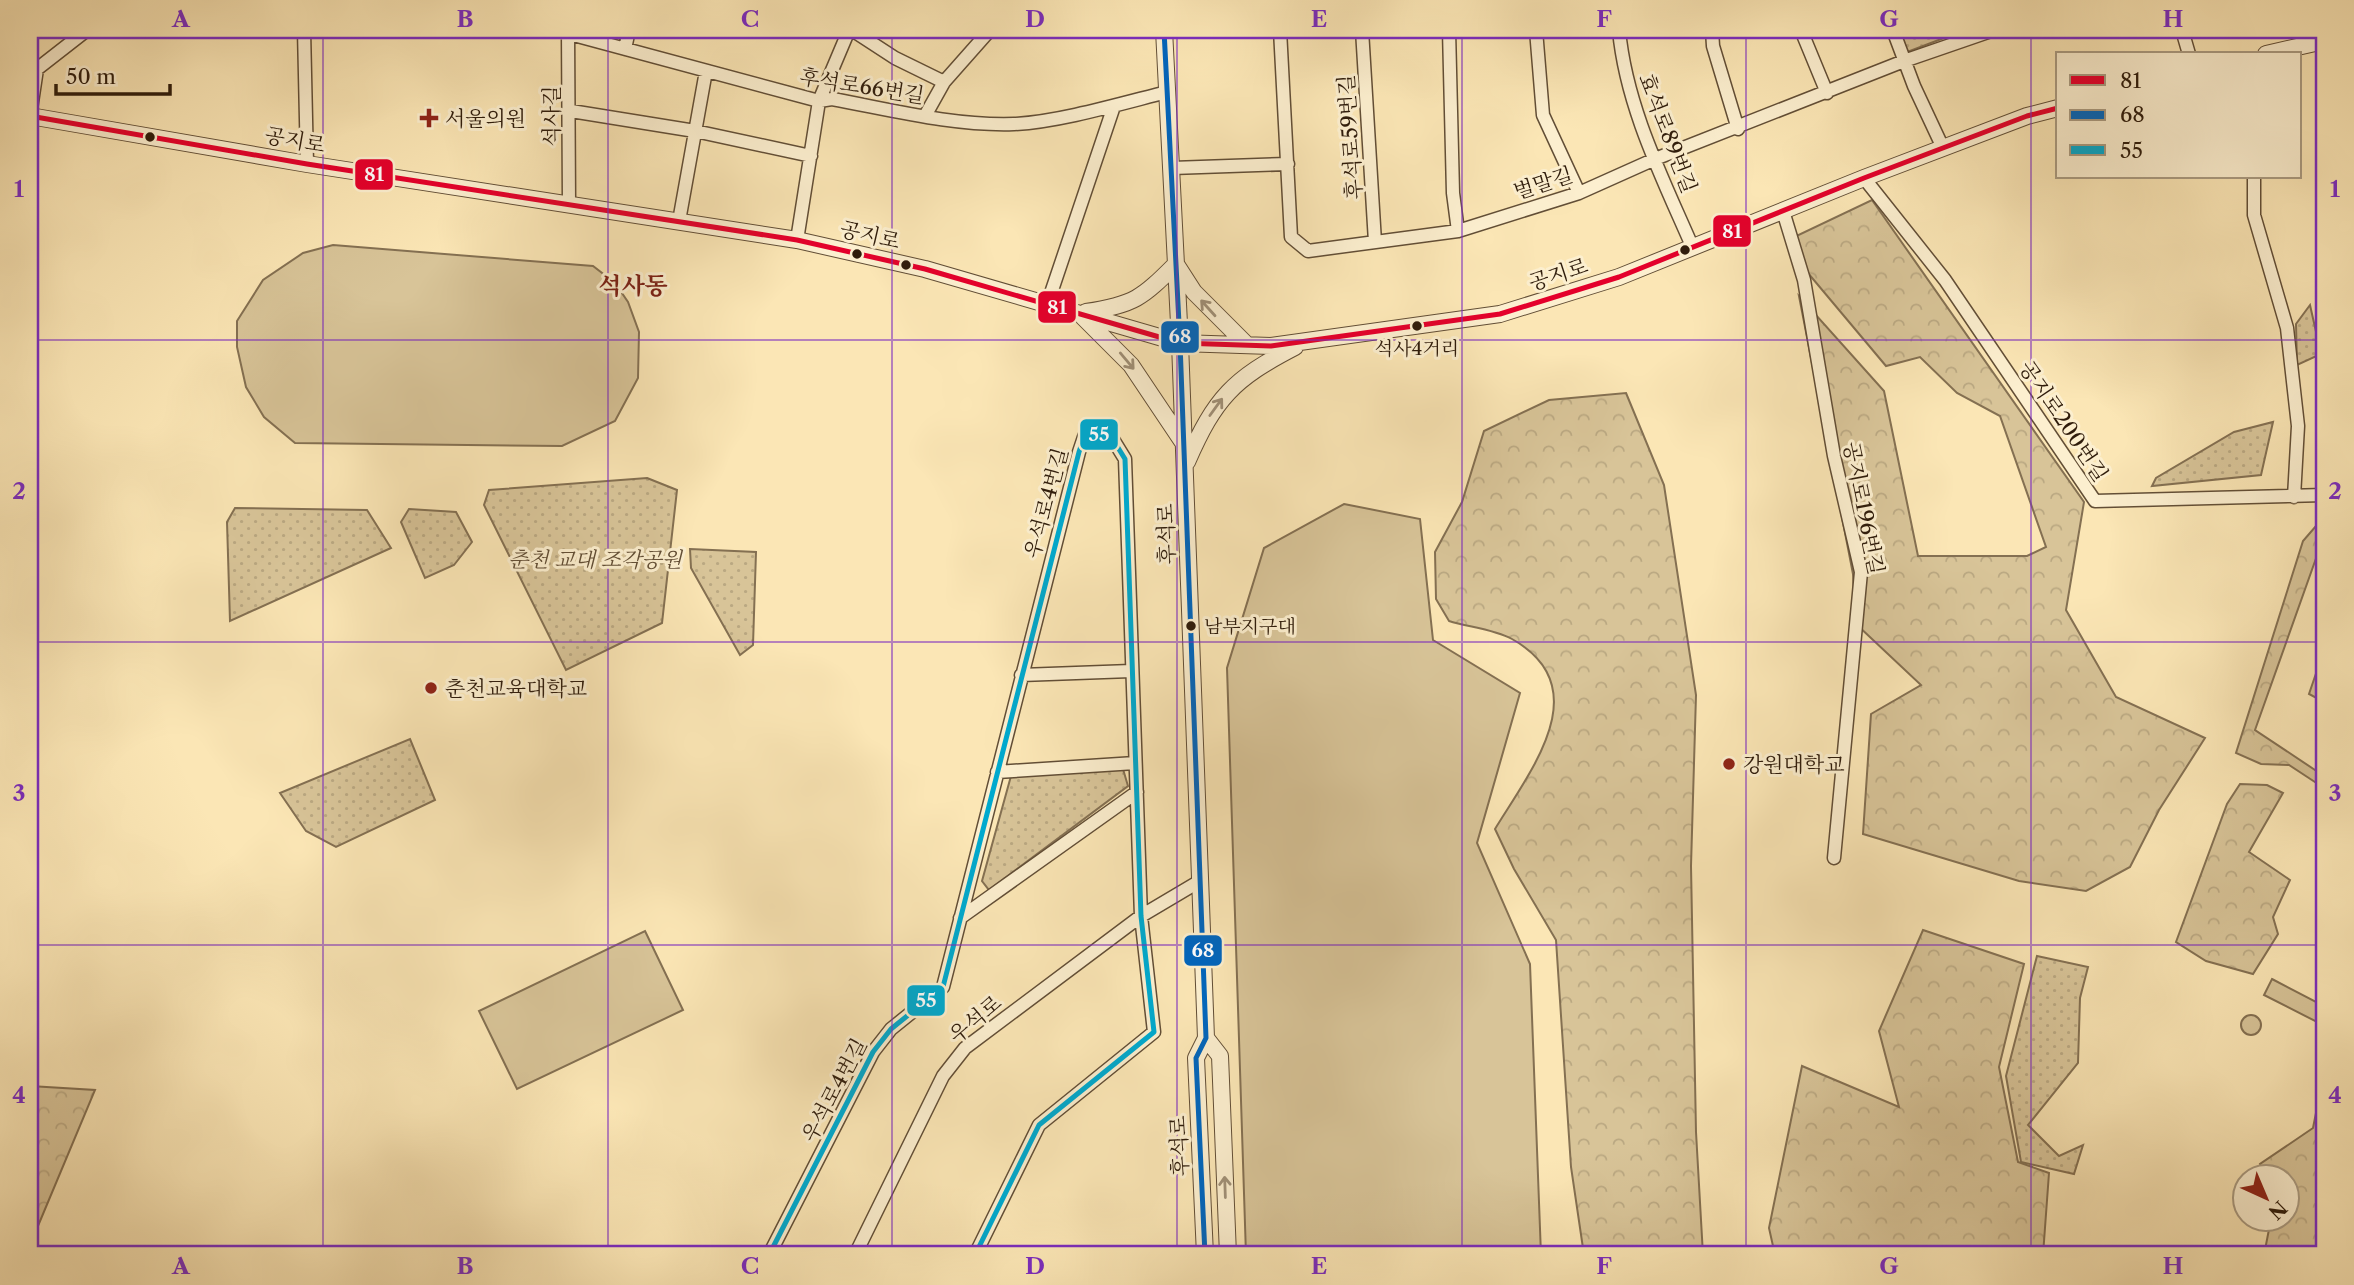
<svg xmlns="http://www.w3.org/2000/svg" width="2354" height="1285" font-family="'Libre Caslon Text','Noto Serif KR',serif">
  <style>
    .green { fill: #d8c498; stroke: #847052; stroke-width: 2 }
    .forest { fill: url(#forest-crowns); stroke: #847052; stroke-width: 2 }
    .park { fill: url(#park-dots); stroke: #847052; stroke-width: 2 }
    .lines { fill: none; stroke-linecap: round; stroke-linejoin: round }
    .minor-casing { stroke: #624e36; stroke-width: 15 }
    .tertiary-casing { stroke: #624e36; stroke-width: 18 }
    .minor { stroke: #fcefcf; stroke-width: 12 }
    .tertiary { stroke: #fcefcf; stroke-width: 16 }
    .bus-1-casing { stroke: #fcefcf; stroke-width: 10 }
    .bus-2-casing { stroke: #fcefcf; stroke-width: 10 }
    .bus-3-casing { stroke: #fcefcf; stroke-width: 10 }
    .bus-1 { stroke: #e4002b; stroke-width: 5 }
    .bus-2 { stroke: #0065bd; stroke-width: 5 }
    .bus-3 { stroke: #00a9ce; stroke-width: 5 }
    .oneway { stroke: #a09077 }
    .grid { fill: none; stroke: #7b2cbf; stroke-width: 2; stroke-opacity: 0.55 }
    .poi-dot { fill: #8f2418; stroke: #fcefcf; stroke-width: 2.5 }
    .bus-dot { fill: #2f1c0b; stroke: #fcefcf; stroke-width: 2.5 }
    .labels { text-anchor: middle; dominant-baseline: central; stroke-width: 6; stroke-linejoin: round; paint-order: stroke }
    .bus-label { font-size: 19px; fill: #2f1c0b; stroke: #fcefcf }
    .street-label { font-size: 21px; fill: #2f1c0b; stroke: #fcefcf }
    .poi-label { font-size: 21px; fill: #2f1c0b; stroke: #fcefcf; text-anchor: start }
    .park-label { font-size: 21px; font-style: italic; fill: #624e35; stroke: #fcefcf }
    .quarter-label { font-size: 24px; font-weight: bold; fill: #7a1f14; stroke: #fcefcf }
    .line-badge { stroke: #fcefcf; stroke-width: 2.5 }
    .badge-label { font-size: 19px; text-anchor: middle; font-weight: bold; fill: #fff }
    .neatline { fill: none; stroke: #7b2cbf; stroke-width: 2.5 }
    .grid-label { font-size: 23px; text-anchor: middle; font-weight: bold; fill: #7b2cbf }
  </style>
  <defs>
    <pattern id="forest-crowns" width="20" height="18" patternUnits="userSpaceOnUse" patternTransform="scale(1.75)"><rect width="20" height="18" fill="#d8c498"/><path d="M2 6a3 3 0 1 1 6 0M12 15a3 3 0 1 1 6 0" fill="none" stroke="#baa882"/></pattern>
    <pattern id="park-dots" width="8" height="8" patternUnits="userSpaceOnUse" patternTransform="scale(1.75)"><rect width="8" height="8" fill="#d8c498"/><path d="M2 2h.1M6 6h.1" fill="none" stroke="#baa882" stroke-width="1.8" stroke-linecap="round"/></pattern>
  </defs>
  <rect width="100%" height="100%" fill="#fbe6b5"/>
  <filter id="stains"><feTurbulence type="fractalNoise" baseFrequency=".00286" numOctaves="4"/><feColorMatrix values="0 0 0 0 .2 0 0 0 0 .09 0 0 0 0 .02 0 0 0 .5 -.17"/></filter>
  <radialGradient id="worn" r=".72"><stop offset=".6" stop-color="#630" stop-opacity="0"/><stop offset="1" stop-color="#630" stop-opacity=".3"/></radialGradient>
  <path class="green" d="M 333,245 L 593,266 L 615,283 L 628,302 L 639,332 L 638,378 L 615,421 L 562,446 L 295,443 L 264,417 L 246,387 L 237,347 L 237,321 L 263,280 L 303,253 Z
    M 1344,504 L 1420,519 L 1433,640 L 1520,693 L 1477,843 L 1530,964 L 1541,1255 L 1246,1255 L 1227,668 L 1264,548 Z
    M 2324,650 L 2324,702 L 2309,694 Z
    M 645,931 L 683,1010 L 517,1089 L 479,1011 Z
    M 2272,979 L 2324,1006 L 2323,1025 L 2264,995 Z
    M2241 1025a10 10 0 1 1 20 0a10 10 0 1 1-20 0Z"/>
  <path class="forest" d="M 1872,200 L 2084,502 L 2066,610 L 2116,697 L 2205,738 L 2159,810 L 2130,867 L 2086,891 L 2019,881 L 1863,834 L 1871,714 L 1921,685 L 1855,623 L 1853,574 L 1799,296 L 1884,391 L 1918,556 L 2027,556 L 2046,547 L 2000,416 L 1957,393 L 1920,357 L 1886,366 L 1797,260 L 1790,239 Z
    M 1626,393 L 1664,485 L 1696,695 L 1691,866 L 1696,1132 L 1703,1255 L 1584,1255 L 1571,1167 L 1556,940 L 1514,869 L 1495,829 C 1531,770 1598,687 1512,639 C 1494,629 1468,627 1449,621 L 1436,599 L 1435,552 L 1462,502 L 1484,431 L 1549,400 Z
    M 2322,519 L 2324,548 L 2319,550 L 2255,730 L 2324,776 L 2324,788 L 2289,765 L 2261,764 L 2236,753 L 2303,541 Z
    M 2240,784 L 2267,785 L 2283,793 L 2249,852 L 2290,880 L 2273,917 L 2278,934 L 2253,974 L 2206,961 L 2176,942 L 2227,804 Z
    M 1923,930 L 2024,964 L 1999,1067 L 2018,1162 L 2049,1173 L 2043,1255 L 1775,1255 L 1769,1228 L 1802,1066 L 1899,1107 L 1879,1031 Z
    M 30,1086 L 95,1090 L 30,1245 Z
    M 2324,1087 L 2324,1255 L 2264,1255 L 2271,1219 L 2288,1218 L 2288,1176 L 2264,1176 L 2260,1164 L 2313,1128 L 2320,1093 Z"/>
  <path class="park" d="M 1895,30 L 1965,30 L 1902,54 Z
    M 2310,305 L 2321,354 L 2297,365 L 2296,324 Z
    M 2273,422 L 2261,475 L 2152,486 L 2156,478 L 2234,432 Z
    M 647,478 L 677,490 L 662,623 L 566,670 L 484,505 L 489,490 Z
    M 235,508 L 367,510 L 391,548 L 230,621 L 227,522 Z
    M 409,509 L 456,512 L 472,542 L 454,565 L 425,578 L 401,522 Z
    M 690,549 L 756,552 L 753,645 L 740,655 L 691,568 Z
    M 410,739 L 435,800 L 336,847 L 306,831 L 280,793 Z
    M 1123,769 L 1128,786 L 989,890 L 982,881 L 1011,776 Z
    M 2037,956 L 2088,967 L 2080,998 L 2078,1063 L 2028,1125 L 2059,1156 L 2083,1145 L 2074,1174 L 2021,1162 L 2006,1076 Z"/>
  <g class="lines">
    <g class="minor-casing">
      <path id="minor" d="M 304,30 L 307,164
        M 555,30 L 819,101 L 832,99 C 892,110 953,126 1014,124 C 1059,122 1123,103 1167,92
        M 568,30 L 569,203
        M 852,30 L 895,58 L 944,82
        M 1280,30 L 1291,237 L 1308,251 L 1458,231 L 1579,193 L 1655,159 L 1904,61 L 1994,30
        M 1362,30 L 1375,242
        M 1449,30 L 1453,193 L 1458,231
        M 1536,30 L 1543,115 L 1579,193
        M 1619,30 C 1626,106 1662,177 1692,246
        M 1712,30 L 1713,46 L 1738,129
        M 1801,30 L 1827,93
        M 1893,30 L 1914,86 L 1943,148
        M 2182,30 L 2189,54
        M 625,49 L 629,30
        M 571,111 L 695,131 L 811,156
        M 30,116 L 37,69 L 87,30
        M 925,116 L 944,82 L 990,30
        M 1172,168 L 1288,164
        M 2254,177 L 2254,215 L 2287,328 L 2298,426 L 2294,497
        M 1864,178 L 1945,280 L 2095,501 L 2324,495
        M 1783,211 L 1804,280 L 1834,456 L 1861,572 L 1834,858
        M 679,221 L 706,71
        M 797,240 L 819,101 L 849,30
        M 1047,305 L 1114,106
        M 1021,675 L 1131,671
        M 997,772 L 1135,763
        M 960,918 L 1137,792
        M 769,1255 L 873,1052 L 891,1029 L 943,987 L 1079,452 L 1084,437 L 1109,433 L 1125,459 L 1141,916 L 1154,1032 L 1039,1125 L 975,1255
        M 855,1255 L 943,1076 L 965,1048 L 1141,916 L 1200,881"/>
    </g>
    <g class="tertiary-casing">
      <path id="tertiary" d="M 1164,30 L 1180,343 L 1206,1038 L 1196,1058 L 1205,1255
        M 2266,54 L 2324,41
        M 30,116 L 307,164 L 797,240 L 925,269 L 1180,343 L 1271,346 L 1500,314 L 1619,277 L 1864,178 L 2027,116 L 2058,108
        M 1086,312 C 1134,305 1142,298 1176,264 L 1194,292 L 1247,345
        M 1083,317 L 1131,365 L 1182,441
        M 1187,462 C 1215,398 1233,379 1295,347
        M 1206,1038 L 1220,1056 L 1228,1255"/>
    </g>
    <use href="#minor" class="minor"/>
    <use href="#tertiary" class="tertiary"/>
    <g class="bus-1-casing">
      <path id="bus-1" d="M 30,116 L 307,164 L 797,240 L 925,269 L 1180,343 L 1271,346 L 1500,314 L 1619,277 L 1864,178 L 2027,116 L 2058,108"/>
    </g>
    <g class="bus-2-casing">
      <path id="bus-2" d="M 1164,30 L 1180,343 L 1206,1038 L 1196,1058 L 1205,1255"/>
    </g>
    <g class="bus-3-casing">
      <path id="bus-3" d="M 769,1255 L 873,1052 L 891,1029 L 943,987 L 1079,452 L 1084,437 L 1109,433 L 1125,459 L 1141,916 L 1154,1032 L 1039,1125 L 975,1255"/>
    </g>
    <use href="#bus-1" class="bus-1"/>
    <use href="#bus-2" class="bus-2"/>
    <use href="#bus-3" class="bus-3"/>
  </g>
  <defs><path id="oneway-shaft" d="M-6 0H5M1.5-3L5.5 0L1.5 3" fill="none" stroke-width="1.6" stroke-linecap="round" stroke-linejoin="round" transform="scale(1.75)"/></defs>
  <g class="oneway">
    <use href="#oneway-shaft" transform="translate(1208 308) rotate(-132)"/>
    <use href="#oneway-shaft" transform="translate(1127 361) rotate(50)"/>
    <use href="#oneway-shaft" transform="translate(1216 407) rotate(-54)"/>
    <use href="#oneway-shaft" transform="translate(1225 1187) rotate(-92)"/>
  </g>
  <path class="grid" d="M 323,30 L 323,1255M 608,30 L 608,1255M 892,30 L 892,1255M 1177,30 L 1177,1255M 1462,30 L 1462,1255M 1746,30 L 1746,1255M 2031,30 L 2031,1255M 30,340 L 2324,340M 30,642 L 2324,642M 30,945 L 2324,945"/>
  <g class="poi-dot">
    <path d="M425.5 107.5h7v7h7v7h-7v7h-7v-7h-7v-7h7z"/>
    <circle cx="431" cy="688" r="7"/>
    <circle cx="1729" cy="764" r="7"/>
  </g>
  <g class="bus-dot">
    <circle cx="150" cy="137" r="6"/>
    <circle cx="1685" cy="250" r="6"/>
    <circle cx="857" cy="254" r="6"/>
    <circle cx="906" cy="265" r="6"/>
    <circle cx="1417" cy="326" r="6"/>
    <circle cx="1191" cy="626" r="6"/>
  </g>
  <g class="labels">
    <g class="bus-label">
      <text x="1417" y="348">석사4거리</text>
      <text x="1204" y="626" text-anchor="start">남부지구대</text>
    </g>
    <g class="street-label">
      <text transform="translate(862 86) rotate(9)">후석로66번길</text>
      <text transform="translate(551 116) rotate(-90)">석사길</text>
      <text transform="translate(1668 133) rotate(69)">효석로89번길</text>
      <text transform="translate(1350 137) rotate(-94)">후석로59번길</text>
      <text transform="translate(295 140) rotate(10)">공지로</text>
      <text transform="translate(1543 183) rotate(-18)">벌말길</text>
      <text transform="translate(870 235) rotate(13)">공지로</text>
      <text transform="translate(1558 274) rotate(-18)">공지로</text>
      <text transform="translate(2064 421) rotate(56)">공지로200번길</text>
      <text transform="translate(1046 503) rotate(-75)">우석로4번길</text>
      <text transform="translate(1864 508) rotate(79)">공지로196번길</text>
      <text transform="translate(1166 534) rotate(-92)">후석로</text>
      <text transform="translate(975 1019) rotate(-40)">우석로</text>
      <text transform="translate(834 1090) rotate(-62)">우석로4번길</text>
      <text transform="translate(1179 1146) rotate(-93)">후석로</text>
    </g>
    <g class="poi-label">
      <text x="445" y="118">서울의원</text>
      <text x="445" y="688">춘천교육대학교</text>
      <text x="1743" y="764">강원대학교</text>
    </g>
    <g class="park-label">
      <text x="595" y="559">춘천 교대 조각공원</text>
    </g>
    <g class="quarter-label">
      <text x="633" y="285">석사동</text>
    </g>
  </g>
  <g class="line-badge">
    <rect x="354" y="158" width="40" height="33" rx="7" fill="#e4002b"/>
    <rect x="1712" y="214" width="40" height="34" rx="7" fill="#e4002b"/>
    <rect x="1037" y="290" width="40" height="34" rx="7" fill="#e4002b"/>
    <rect x="1160" y="320" width="40" height="34" rx="7" fill="#0065bd"/>
    <rect x="1079" y="418" width="40" height="33" rx="7" fill="#00a9ce"/>
    <rect x="1183" y="934" width="40" height="33" rx="7" fill="#0065bd"/>
    <rect x="906" y="984" width="40" height="33" rx="7" fill="#00a9ce"/>
  </g>
  <g class="badge-label">
    <text x="374" y="181">81</text>
    <text x="1732" y="238">81</text>
    <text x="1057" y="314">81</text>
    <text x="1180" y="343">68</text>
    <text x="1099" y="441">55</text>
    <text x="1203" y="957">68</text>
    <text x="926" y="1007">55</text>
  </g>
  <rect width="2354" height="1285" fill="none" stroke="#fbe6b5" stroke-width="77"/>
  <rect x="2056" y="52" width="245" height="126" fill="#fcefcf" stroke="#aa9b81" stroke-width="2"/>
  <rect x="2070" y="75" width="35" height="10" fill="#e4002b" stroke="#aa9b81" stroke-width="2"/>
  <text x="2120" y="88" font-size="21" fill="#2f1c0b">81</text>
  <rect x="2070" y="110" width="35" height="10" fill="#0065bd" stroke="#aa9b81" stroke-width="2"/>
  <text x="2120" y="122" font-size="21" fill="#2f1c0b">68</text>
  <rect x="2070" y="145" width="35" height="10" fill="#00a9ce" stroke="#aa9b81" stroke-width="2"/>
  <text x="2120" y="158" font-size="21" fill="#2f1c0b">55</text>
  <g transform="translate(2266 1198) rotate(136)"><circle r="33" fill="#fcefcf" stroke="#aa9b81" stroke-width="2"/>
  <path d="M0-5L12 26L0 18L-12 26Z" fill="#8f2418"/>
  <text y="-10" font-size="19" font-weight="bold" text-anchor="middle" fill="#2f1c0b">N</text>
  </g>
  <path d="M56 84v10h114v-10" fill="none" stroke="#2f1c0b" stroke-width="3.5"/>
  <text x="66" y="84" font-size="21" fill="#2f1c0b" stroke="#fcefcf" stroke-width="5" paint-order="stroke">50 m</text>
  <rect x="38" y="38" width="2278" height="1208" class="neatline"/>
  <g class="grid-label">
    <text x="181" y="27">A</text>
    <text x="465" y="27">B</text>
    <text x="750" y="27">C</text>
    <text x="1035" y="27">D</text>
    <text x="1319" y="27">E</text>
    <text x="1604" y="27">F</text>
    <text x="1889" y="27">G</text>
    <text x="2173" y="27">H</text>
    <text x="19" y="197">1</text>
    <text x="2335" y="197">1</text>
    <text x="19" y="499">2</text>
    <text x="2335" y="499">2</text>
    <text x="19" y="801">3</text>
    <text x="2335" y="801">3</text>
    <text x="19" y="1103">4</text>
    <text x="2335" y="1103">4</text>
    <text x="181" y="1274">A</text>
    <text x="465" y="1274">B</text>
    <text x="750" y="1274">C</text>
    <text x="1035" y="1274">D</text>
    <text x="1319" y="1274">E</text>
    <text x="1604" y="1274">F</text>
    <text x="1889" y="1274">G</text>
    <text x="2173" y="1274">H</text>
  </g>
  <rect width="100%" height="100%" filter="url(#stains)"/>
  <rect width="100%" height="100%" fill="url(#worn)"/>
</svg>
